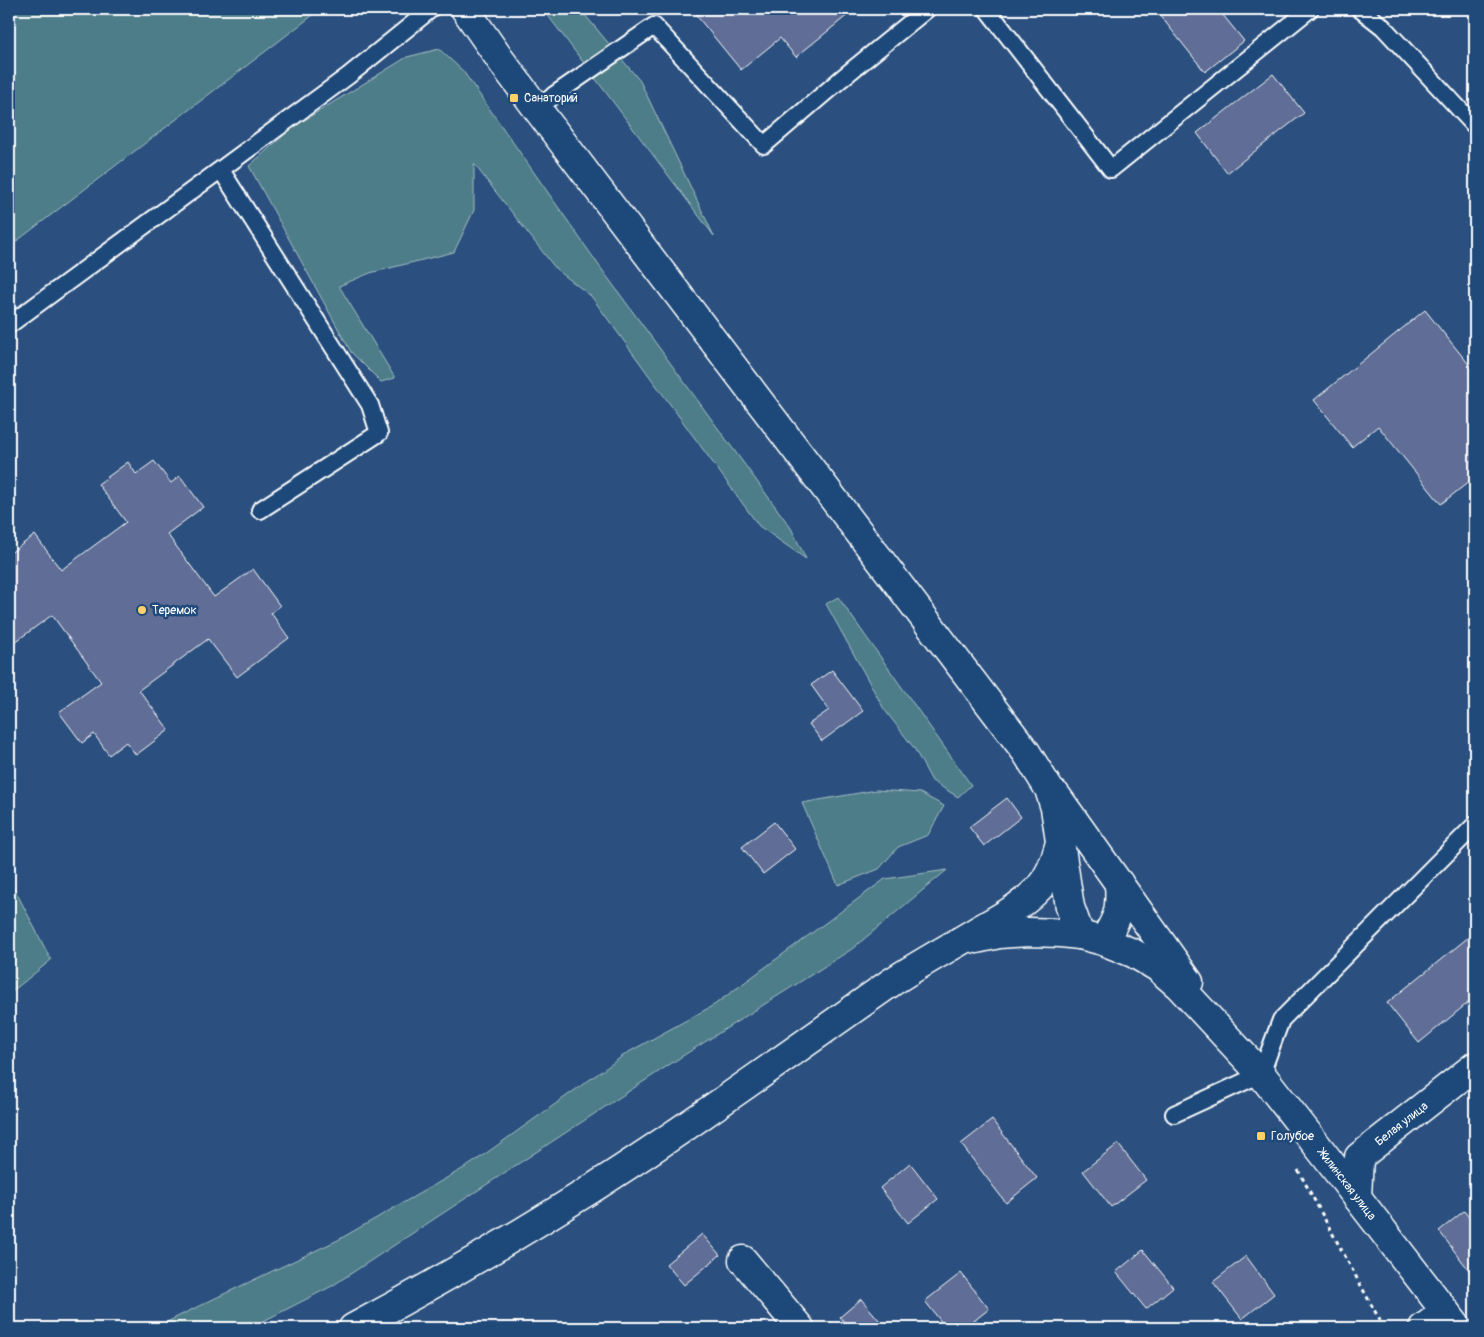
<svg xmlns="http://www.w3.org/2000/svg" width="1484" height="1337" font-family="Pangolin,sans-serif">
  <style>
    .green { fill: #4d7d88; stroke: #a6bec4 }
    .building { fill: #606d96; stroke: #fff }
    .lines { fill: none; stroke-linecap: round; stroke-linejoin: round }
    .lane-casing { stroke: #fff; stroke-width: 20 }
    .street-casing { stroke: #fff; stroke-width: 31 }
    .secondary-casing { stroke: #fff; stroke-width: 31 }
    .path { stroke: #fff; stroke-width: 3; stroke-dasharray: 4 4; stroke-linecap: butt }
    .lane { stroke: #1f4a7a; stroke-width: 16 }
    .street { stroke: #1f4a7a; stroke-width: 28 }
    .secondary { stroke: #1f4a7a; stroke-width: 28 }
    .poi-dot { fill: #ffd166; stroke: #1f4a7a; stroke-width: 2 }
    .labels { text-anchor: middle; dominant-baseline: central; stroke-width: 5; stroke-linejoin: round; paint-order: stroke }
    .poi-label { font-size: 12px; fill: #fff; stroke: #1f4a7a; text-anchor: start }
    .street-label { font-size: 12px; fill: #fff; stroke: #1f4a7a }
  </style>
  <rect width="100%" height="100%" fill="#2b507f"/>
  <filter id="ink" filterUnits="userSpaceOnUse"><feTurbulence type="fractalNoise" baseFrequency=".02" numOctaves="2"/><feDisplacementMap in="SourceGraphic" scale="10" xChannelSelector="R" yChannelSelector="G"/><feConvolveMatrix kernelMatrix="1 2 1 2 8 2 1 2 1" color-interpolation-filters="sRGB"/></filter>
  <g filter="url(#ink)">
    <path class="green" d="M 9,9 L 321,9 L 9,247 Z
      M 543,9 L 580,9 L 640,81 L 714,236 Z
      M 439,49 L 463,71 L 600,267 L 791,528 L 806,559 L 759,526 L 591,296 L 556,269 L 474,164 L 474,210 L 454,252 L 370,273 L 339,286 L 395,378 L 381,382 L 351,352 L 249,166 L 293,127 L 407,57 Z
      M 838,597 L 971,785 L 958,797 L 932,781 L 914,748 L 884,709 L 826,604 Z
      M 876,790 L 920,793 L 944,806 L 928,835 L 898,847 L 879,869 L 838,885 L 802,803 Z
      M 947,870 L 852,949 L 681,1057 L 332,1286 L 250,1328 L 155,1328 L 205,1303 L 338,1240 L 471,1164 L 627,1053 L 714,1005 L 885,879 Z
      M 9,878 L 51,960 L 9,994 Z"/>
    <path class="building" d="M 705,9 L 855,9 L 796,57 L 780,38 L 741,70 L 696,15 Z
      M 1155,9 L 1218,9 L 1244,41 L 1205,72 Z
      M 1273,74 L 1304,113 L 1227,173 L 1197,133 Z
      M 1425,310 L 1475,372 L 1475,477 L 1441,504 L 1378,426 L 1352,447 L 1314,400 Z
      M 154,461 L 171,483 L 180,476 L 203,507 L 167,534 L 214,597 L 253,569 L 280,606 L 271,613 L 289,638 L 237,677 L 208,639 L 139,690 L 169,730 L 136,755 L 126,742 L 109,755 L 94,734 L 82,743 L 59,712 L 101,682 L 52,615 L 15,642 L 9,634 L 9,554 L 35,535 L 61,570 L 126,522 L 98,484 L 128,462 L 136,474 Z
      M 832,670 L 863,711 L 822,741 L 809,724 L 829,710 L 811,685 Z
      M 1007,798 L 1021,817 L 984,846 L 969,827 Z
      M 774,822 L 795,849 L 763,874 L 742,847 Z
      M 1475,932 L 1475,997 L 1419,1043 L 1387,1003 Z
      M 992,1120 L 1037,1178 L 1006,1203 L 961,1144 Z
      M 1118,1144 L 1146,1180 L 1111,1207 L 1083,1171 Z
      M 910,1163 L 938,1199 L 908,1223 L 880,1188 Z
      M 1464,1211 L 1475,1225 L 1475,1278 L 1439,1231 Z
      M 702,1234 L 720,1255 L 684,1285 L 666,1264 Z
      M 1143,1250 L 1173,1287 L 1146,1309 L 1116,1272 Z
      M 1246,1256 L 1274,1294 L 1242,1319 L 1213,1282 Z
      M 961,1273 L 989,1309 L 965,1328 L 946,1328 L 925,1301 Z
      M 861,1299 L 886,1328 L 849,1328 L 840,1317 Z"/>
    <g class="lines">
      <g class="lane-casing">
        <path id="lane" d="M 987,9 L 1111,169 L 1310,9
          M 1360,9 L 1383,27 L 1475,126
          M 538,110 L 554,95 L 654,26 L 764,145 L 841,79 L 927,9
          M 221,170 L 370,405 L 379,433 L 260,510
          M 9,325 L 348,76 L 431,9
          M 1174,1114 L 1261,1074 L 1281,1020 L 1475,825"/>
      </g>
      <g class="street-casing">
        <g id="street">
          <path id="s1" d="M 1357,1197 L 1359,1157 L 1475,1066"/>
          <path d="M 743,1260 L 800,1328"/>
          <path d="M 1423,1328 L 1445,1312"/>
        </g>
      </g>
      <g class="secondary-casing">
        <g id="secondary">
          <path d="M 465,9 L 502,62 L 538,110 L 1026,752 L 1049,789 L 1055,808 L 1067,888 L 1070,907 L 1080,935"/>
          <path d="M 1056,795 L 1189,982"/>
          <path id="s2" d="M 976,939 L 999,934 L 1029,932 L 1061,933 L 1080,935 L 1103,941 L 1133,953 L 1157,967 L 1179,986 L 1261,1074 L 1323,1153 L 1458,1328"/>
          <path d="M 1103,941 C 1118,919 1121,910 1119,883"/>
          <path d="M 353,1328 C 432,1286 509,1241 585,1193 C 689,1127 789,1054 889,984 C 919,964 951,947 982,928 C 1002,917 1023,905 1039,888 C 1050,876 1055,862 1059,846"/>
        </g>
      </g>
      <path class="path" d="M 1298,1170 L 1384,1328"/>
      <use href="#lane" class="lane"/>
      <use href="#street" class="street"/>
      <use href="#secondary" class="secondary"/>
    </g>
  </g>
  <g class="poi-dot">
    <rect x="509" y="93" width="10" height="10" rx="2.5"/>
    <circle cx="142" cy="610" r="5"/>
    <rect x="1256" y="1131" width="10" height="10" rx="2.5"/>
  </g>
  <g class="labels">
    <g class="poi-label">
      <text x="524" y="98">Санаторий</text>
      <text x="152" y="610">Теремок</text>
      <text x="1271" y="1136">Голубое</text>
    </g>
    <g class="street-label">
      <text stroke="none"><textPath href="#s1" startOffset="94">Белая улица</textPath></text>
      <text stroke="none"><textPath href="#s2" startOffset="478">Жилинская улица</textPath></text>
    </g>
  </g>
  <rect width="1484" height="1337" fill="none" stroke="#1f4a7a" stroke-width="30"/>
  <rect x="15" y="15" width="1454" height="1307" fill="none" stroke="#fff" stroke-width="2" filter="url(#ink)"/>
</svg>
